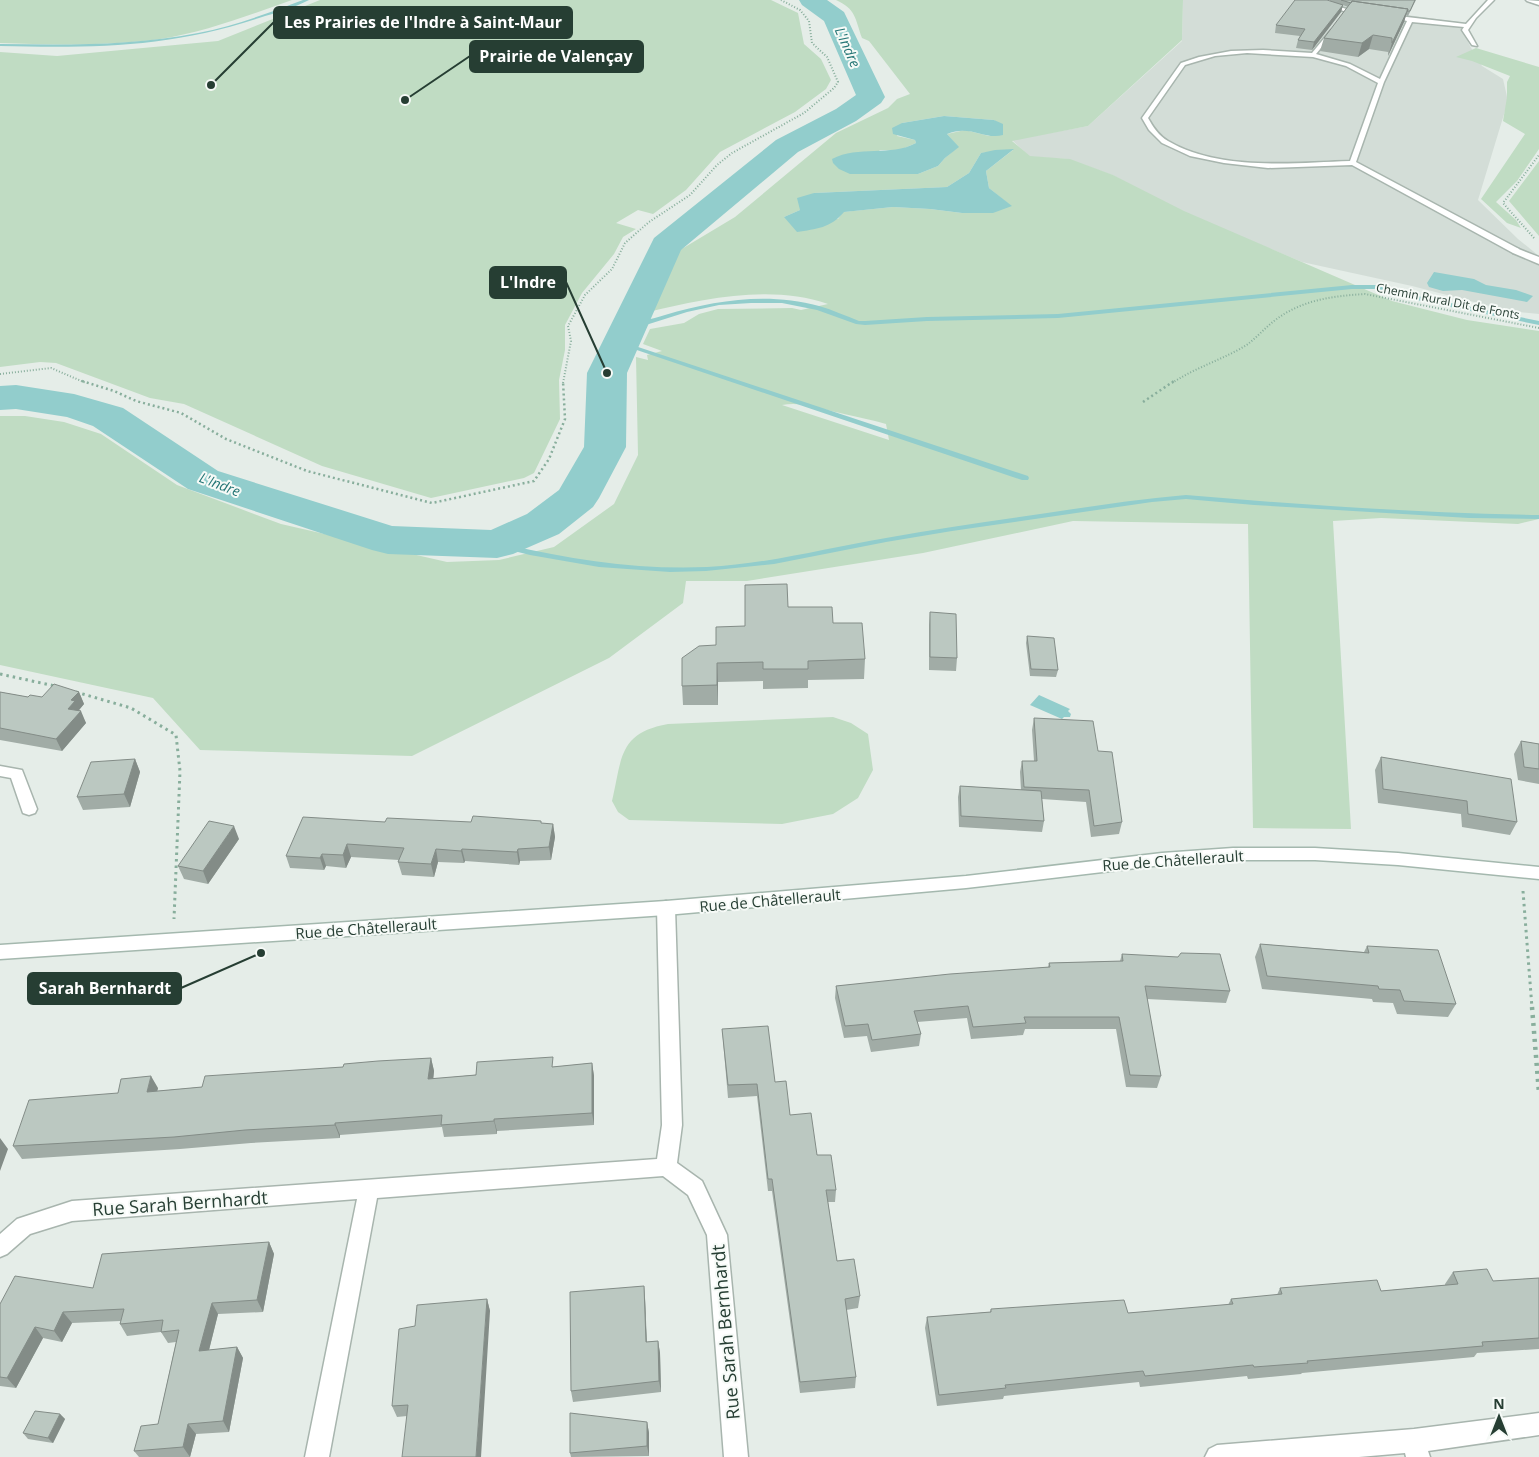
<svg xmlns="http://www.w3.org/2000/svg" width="1539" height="1457" font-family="'Open Sans',sans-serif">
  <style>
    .built { fill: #d3ddd7 }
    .green { fill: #c0dcc3; fill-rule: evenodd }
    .water { fill: #92cdcc }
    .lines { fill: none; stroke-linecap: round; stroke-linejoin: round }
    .stream { fill: #92cdcc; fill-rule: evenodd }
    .river { fill: #92cdcc; fill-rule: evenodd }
    .lane-casing { stroke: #a8b5ae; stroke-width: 3 }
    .street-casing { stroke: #a8b5ae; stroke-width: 3 }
    .secondary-casing { stroke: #a4b8ae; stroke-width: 3 }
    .path-far3 { stroke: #88ae9c; stroke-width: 2; stroke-dasharray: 1 2; stroke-linecap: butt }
    .path-far2 { stroke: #88ae9c; stroke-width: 2.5; stroke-dasharray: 2 3; stroke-linecap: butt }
    .path-far1 { stroke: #88ae9c; stroke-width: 3; stroke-dasharray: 2.5 4; stroke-linecap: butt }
    .path { stroke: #88ae9c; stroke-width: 4.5; stroke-dasharray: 3 5; stroke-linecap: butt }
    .lane { fill: #fff; fill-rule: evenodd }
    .street { fill: #fff; fill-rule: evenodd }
    .secondary { fill: #fff; fill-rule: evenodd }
    .wall { fill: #a1aca6 }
    .shaded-wall { fill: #838c87 }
    .building { fill: #bbc8c1; stroke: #838c87 }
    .labels { text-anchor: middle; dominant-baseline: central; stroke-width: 4; stroke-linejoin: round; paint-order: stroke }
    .far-street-label { font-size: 12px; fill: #263e33; stroke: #f6faf7 }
    .far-water-label { font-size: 14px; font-style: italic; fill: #247575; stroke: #f6faf7 }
    .street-label { font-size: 15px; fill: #263e33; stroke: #f6faf7 }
    .near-street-label { font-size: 18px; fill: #263e33; stroke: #f6faf7 }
    .leader { fill: none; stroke: #263e33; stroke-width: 2 }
    .callout-dot { fill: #263e33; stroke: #f6faf7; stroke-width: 2 }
    .callout { fill: #263e33; stroke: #263e33; stroke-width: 2 }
    .callout-label { font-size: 16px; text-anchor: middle; font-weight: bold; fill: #fff }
  </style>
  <rect width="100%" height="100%" fill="#e5ede8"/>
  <path class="built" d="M 1183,0 L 1357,0 L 1355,8 L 1459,22 L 1470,46 L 1482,66 L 1503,79 L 1508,101 L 1478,200 L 1518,239 L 1539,256 L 1539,314 L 1509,311 L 1412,286 L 1302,262 L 1185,213 L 1112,175 L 1068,159 L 1030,157 L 1012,140 L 1088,126 L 1182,41 Z"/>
  <path class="green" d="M 0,0 L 292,0 C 249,15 205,32 160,39 C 108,46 53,45 0,43 Z
    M 320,0 L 771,0 L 798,13 L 804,44 L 821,59 L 831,80 L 826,89 L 795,112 L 720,152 L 686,190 L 653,214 L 638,210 L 616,223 L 636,229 L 623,237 L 614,254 L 582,293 L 565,325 L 565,350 L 559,380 L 560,419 L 534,473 L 524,478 L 431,498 L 322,466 L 184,404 L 150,398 L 56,363 L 40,362 L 0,367 L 0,52 L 57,56 L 218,41 Z
    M 836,0 L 1183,0 L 1182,40 L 1088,126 L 1012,141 L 1030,156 L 1070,159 L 1113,175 L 1184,211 L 1392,301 L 1467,320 L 1539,331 L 1539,519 L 1518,524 L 1381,518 L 1333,521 L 1351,829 L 1253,828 L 1248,524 L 1073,521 L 923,553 L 747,581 L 683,581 L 686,581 L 683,603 L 609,658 L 412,756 L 200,750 L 153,698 L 0,665 L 0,416 L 25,416 L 64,422 L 101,434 L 177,485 L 281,524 L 447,562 L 499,560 L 554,547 L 614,504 L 638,455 L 636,357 L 648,360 L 647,355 L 662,351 L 643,344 L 650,329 L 684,323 L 699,314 L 718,309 L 792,308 L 801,310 L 828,304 C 770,284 703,299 644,313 L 675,253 L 735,217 L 836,133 L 888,108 L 897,99 L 910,94 L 869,41 L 862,38 C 855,18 856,9 836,0 ZM 944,116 L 994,120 L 1003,127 L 989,136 L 965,130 L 947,134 L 958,147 L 945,158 L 938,166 L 918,174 L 851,174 L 880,150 L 900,150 L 916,143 L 915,140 L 897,136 L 902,123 ZM 1013,150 L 986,171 L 989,188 L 1011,206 L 962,213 L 930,209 L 893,207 L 843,212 L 838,219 L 784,217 L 800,210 L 814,193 L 947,187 L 969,173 L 981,153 ZM 782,405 C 801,401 821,409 840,413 C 857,417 869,419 886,424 L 889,440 Z
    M 1476,48 L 1539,67 L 1539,149 L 1517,181 L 1496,202 L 1516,220 L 1521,228 L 1507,223 L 1481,199 L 1525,134 L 1503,121 L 1507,97 L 1507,82 L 1510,76 L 1472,61 L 1456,57 Z
    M 1539,161 L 1539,236 L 1509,201 Z
    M 833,717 L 851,723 L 868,734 L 873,770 L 858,798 L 833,814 L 782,824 L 629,820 L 618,812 L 612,801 C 622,759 618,733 668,724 Z"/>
  <path class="water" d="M 944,116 L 994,120 L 1003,124 L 1003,135 C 984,140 970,124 947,134 L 959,147 L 945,158 L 938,166 L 918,174 L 850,174 L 839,169 L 833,163 L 832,159 C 859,145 890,157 916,143 L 915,140 L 893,134 L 892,128 L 902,123 Z
    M 1014,149 L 986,171 L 989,188 L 1012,206 L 993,213 L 962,213 L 930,209 L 893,207 L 844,212 C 831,228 816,229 797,232 L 784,217 L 800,210 L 797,198 L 814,193 L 947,187 L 969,173 L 981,153 L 995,150 Z
    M 1434,272 L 1474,279 L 1486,285 L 1516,290 L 1533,296 L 1527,302 L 1462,290 L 1443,291 L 1429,287 L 1427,283 Z
    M 1039,695 L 1070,709 L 1068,711 L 1071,714 L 1070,717 L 1064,717 L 1062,719 L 1030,705 Z"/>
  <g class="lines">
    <path class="stream" d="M 303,0 L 309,0 C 294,8 275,13 259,18 C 170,48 92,48 0,46 L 0,44 C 66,45 132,46 198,33 C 234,26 269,13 303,0 Z
      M 1352,285 L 1376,285 L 1422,297 L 1539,321 L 1539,325 L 1421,301 L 1376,289 L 1352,289 L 1058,318 L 927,321 L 865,325 L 856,324 L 817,310 L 782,303 L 751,303 L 719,305 L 687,312 L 630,330 L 625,329 C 636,322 652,319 665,315 C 715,300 768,292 819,306 C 833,310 846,316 859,321 L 865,321 L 927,317 L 1058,314 Z
      M 619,342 L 623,342 L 1028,476 L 1029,478 L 1028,480 L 1022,480 L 619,344 Z
      M 1186,495 C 1303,505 1421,513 1539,515 L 1539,519 L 1469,518 L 1254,505 L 1186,499 L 1152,502 L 952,531 L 886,542 L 774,564 L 706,571 L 670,572 L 599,567 L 530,555 L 494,546 L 493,544 L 497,542 C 566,559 636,570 707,567 C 768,564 826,548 886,538 C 940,528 993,521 1047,513 C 1093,506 1139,499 1186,495 Z"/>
    <path class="river" d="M 799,0 L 827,0 L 844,12 L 885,97 L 881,103 L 856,121 L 798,152 L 681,250 L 627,373 L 626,447 L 599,498 L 593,507 L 559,534 L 513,554 L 497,558 L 388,554 L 372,550 L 188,489 L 93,426 L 67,417 L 16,409 L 0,410 L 0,386 L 16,385 L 74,394 L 123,408 L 218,471 L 392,526 L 491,530 L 527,514 L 559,490 L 584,447 L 587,373 L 654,238 L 776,140 L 836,109 L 856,95 L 824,21 L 802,5 Z"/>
    <g class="lane-casing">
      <path id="lane" d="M 1307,0 L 1316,0 L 1350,10 L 1347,12 Z
        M 1488,0 L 1494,0 L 1476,18 L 1468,30 L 1477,46 L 1472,45 L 1462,30 L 1464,27 L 1412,22 L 1384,82 L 1356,162 L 1519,249 L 1519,253 L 1513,253 L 1352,165 L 1268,168 L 1224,163 L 1190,156 L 1162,143 L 1149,130 L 1142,118 L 1181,63 L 1199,57 L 1231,51 L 1263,50 L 1312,53 L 1331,30 L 1334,32 L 1316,54 L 1350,64 L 1380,79 L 1407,21 L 1390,17 L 1390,15 L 1466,24 ZM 1247,53 L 1313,57 L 1346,66 L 1378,83 L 1350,161 C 1293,163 1219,171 1168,141 C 1159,136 1153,127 1148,118 L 1185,65 L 1215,56 Z"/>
    </g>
    <g class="street-casing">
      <path id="street" d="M 1526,0 L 1539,1 L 1539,5 L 1527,1 Z
        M 1516,248 L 1539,257 L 1539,264 L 1513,253 L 1513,249 Z
        M 0,766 L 22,770 L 37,809 L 35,813 L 29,815 L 23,813 L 11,778 L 0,776 Z
        M 666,901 L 672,903 L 675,908 L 682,1125 L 677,1163 L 702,1181 L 727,1235 L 748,1457 L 724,1457 L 707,1235 L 688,1195 L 663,1176 L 377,1198 L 329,1457 L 305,1457 L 357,1199 L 72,1221 L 30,1234 L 7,1254 L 0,1257 L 0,1234 L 17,1219 L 72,1201 L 657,1159 L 662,1125 L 657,908 L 660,903 Z
        M 1539,1413 L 1539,1435 L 1428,1451 L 1430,1457 L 1406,1457 L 1405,1453 L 1359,1457 L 1205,1457 L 1209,1449 L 1217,1445 L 1414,1429 Z"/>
    </g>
    <g class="secondary-casing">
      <path id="secondary" d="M 1233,848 L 1315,848 L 1398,853 L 1539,867 L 1539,879 L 1398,865 L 1315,860 L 1233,860 L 1162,865 L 966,888 L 666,915 L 0,959 L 0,945 L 666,901 L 966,876 L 1162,853 Z"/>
    </g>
    <path class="path-far3" d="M 1534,238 L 1503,203 L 1539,155
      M 0,374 L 51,368 L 86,383
      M 563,383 L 571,341 L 568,326 L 585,295 L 612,269 L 625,243 L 649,222 L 690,195 L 717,165 L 732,153 L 804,113 L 834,88 L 838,82 L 827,57 L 812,43 L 809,21 L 800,10 L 781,0
      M 1172,383 C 1196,367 1225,359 1248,344 C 1257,337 1265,328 1274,321 C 1301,300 1332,296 1365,294 L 1539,328"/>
    <path class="path-far2" d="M 82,381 L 114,391 L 136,401 L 181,413 L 226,439 L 307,471 L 432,503 L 534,481 L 549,459 L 565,419 L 563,381
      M 1143,402 L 1174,381"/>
    <path class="path-far1" d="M 0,674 L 55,686
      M 76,692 L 131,708 L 176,735 L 180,771 L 174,919
      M 1523,891 L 1532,1008"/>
    <path class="path" d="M 1532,1007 L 1539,1093"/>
    <use href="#lane" class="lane"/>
    <use href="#street" class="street"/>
    <use href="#secondary" class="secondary"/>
  </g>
  <path class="wall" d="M 1330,0 L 1416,0 L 1408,16 L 1406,15 L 1404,22 L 1388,56 L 1388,52 L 1369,49 L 1358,57 L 1320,51 L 1324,38 L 1348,7 L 1343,5 L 1341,12 L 1312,50 L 1296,48 L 1298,40 L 1300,36 L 1275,33 L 1276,25 L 1330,1 Z
    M 788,607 L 833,623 L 865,659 L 864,679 L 808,680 L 808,688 L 763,689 L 763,681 L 718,682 L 718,705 L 683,705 L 682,686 L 716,645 L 745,626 Z
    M 930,612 L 957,658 L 956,671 L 929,670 L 929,625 Z
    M 1027,636 L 1058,670 L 1056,677 L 1030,676 L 1026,643 Z
    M 0,692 L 28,697 L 42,697 L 79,692 L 84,704 L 79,710 L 86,723 L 62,751 L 0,740 Z
    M 1034,718 L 1098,751 L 1122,822 L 1119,834 L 1091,837 L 1086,802 L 1042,799 L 1044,821 L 1042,832 L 959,827 L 958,797 L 960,786 L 1021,790 L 1020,772 L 1022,761 L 1034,761 L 1032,730 Z
    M 1521,741 L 1539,744 L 1539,784 L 1518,780 L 1514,754 Z
    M 1381,757 L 1517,822 L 1510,835 L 1462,827 L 1461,814 L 1378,803 L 1375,770 Z
    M 135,759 L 140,772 L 130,807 L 83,810 L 77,797 Z
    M 385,822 L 471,822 L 553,824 L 555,837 L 551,860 L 520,861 L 519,865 L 465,861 L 464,863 L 438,862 L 434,877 L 402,875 L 398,862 L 399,860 L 351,857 L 346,868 L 326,866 L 324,870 L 290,868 L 286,856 Z
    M 239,839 L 208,884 L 184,879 L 178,866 Z
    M 1260,944 L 1364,952 L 1367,946 L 1456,1004 L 1448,1017 L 1397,1014 L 1393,1003 L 1373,1002 L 1372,999 L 1262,989 L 1255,957 Z
    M 1122,954 L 1230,991 L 1226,1003 L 1147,999 L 1161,1076 L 1157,1088 L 1126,1087 L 1116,1029 L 1025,1029 L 1023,1035 L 971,1039 L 967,1018 L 917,1022 L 921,1034 L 919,1046 L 871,1052 L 867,1036 L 844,1038 L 835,998 L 836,986 L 1048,967 L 1049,963 L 1120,961 Z
    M 722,1029 L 775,1082 L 790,1115 L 817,1155 L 836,1190 L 835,1202 L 828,1202 L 837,1261 L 860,1296 L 858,1308 L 846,1310 L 856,1377 L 855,1388 L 800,1393 L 772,1191 L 768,1191 L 757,1096 L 728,1098 Z
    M 431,1058 L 434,1071 L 433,1079 L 592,1063 L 594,1076 L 594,1125 L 497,1131 L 497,1134 L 444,1137 L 442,1127 L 340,1135 L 340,1138 L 251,1143 L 180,1149 L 22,1159 L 13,1146 L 118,1093 L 158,1088 L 157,1091 L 202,1087 L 343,1067 Z
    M 269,1242 L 274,1254 L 263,1312 L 218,1314 L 209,1350 L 237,1347 L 243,1358 L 229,1432 L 196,1434 L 190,1457 L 139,1457 L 134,1451 L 158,1424 L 176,1342 L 168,1343 L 161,1332 L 127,1336 L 120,1324 L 121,1321 L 72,1323 L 62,1342 L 43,1338 L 16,1388 L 0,1386 L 0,1304 L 93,1288 Z
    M 1453,1272 L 1493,1281 L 1539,1278 L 1539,1349 L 1477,1353 L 1474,1357 L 1302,1373 L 1301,1374 L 1248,1379 L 1247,1376 L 1140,1387 L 1139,1382 L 1004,1396 L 1003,1399 L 937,1406 L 925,1328 L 927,1317 L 990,1312 L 991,1309 L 1128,1313 L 1228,1305 L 1231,1299 L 1277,1295 L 1280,1288 L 1381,1291 L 1445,1285 L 1445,1284 Z
    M 644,1286 L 645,1298 L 647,1342 L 658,1341 L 660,1353 L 661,1392 L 573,1402 L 571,1391 Z
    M 487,1299 L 490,1311 L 407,1416 L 397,1417 L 392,1406 L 415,1326 Z
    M 60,1414 L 65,1419 L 53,1443 L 28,1439 L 23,1433 Z
    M 647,1422 L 649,1433 L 649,1456 L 571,1457 L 570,1453 Z"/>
  <path class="shaded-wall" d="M 1343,5 L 1341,12 L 1312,50 L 1314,42 Z
    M 1408,9 L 1404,22 L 1388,56 L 1392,43 Z
    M 1373,35 L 1369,49 L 1358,57 L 1362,43 Z
    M 717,663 L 718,682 L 718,705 L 717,685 Z
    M 79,692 L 84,704 L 79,710 L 81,711 L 86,723 L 62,751 L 56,739 L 71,700 Z
    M 135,759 L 140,772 L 130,807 L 124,794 Z
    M 553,824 L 555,837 L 551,860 L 549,847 Z
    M 234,826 L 239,839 L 208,884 L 203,871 Z
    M 347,844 L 351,857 L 346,868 L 343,855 Z
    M 436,849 L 438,862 L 434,877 L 431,864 Z
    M 462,849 L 465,861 L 464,863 L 461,851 Z
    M 518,849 L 520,861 L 519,865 L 517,852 Z
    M 322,854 L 326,866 L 324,870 L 320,858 Z
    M 431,1058 L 434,1071 L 432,1092 L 428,1079 Z
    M 592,1063 L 594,1076 L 594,1125 L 592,1113 Z
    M 151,1076 L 158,1088 L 154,1104 L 147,1092 Z
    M 494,1119 L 497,1131 L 497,1134 L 494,1121 Z
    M 335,1123 L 340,1135 L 340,1138 L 335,1125 Z
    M 0,1138 L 8,1149 L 0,1171 Z
    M 269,1242 L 274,1254 L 263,1312 L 257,1300 Z
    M 644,1286 L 645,1298 L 647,1353 L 646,1342 Z
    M 487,1299 L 490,1311 L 481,1457 L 476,1457 Z
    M 212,1303 L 218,1314 L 206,1362 L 199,1351 Z
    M 63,1312 L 72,1323 L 62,1342 L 54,1331 Z
    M 35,1327 L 43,1338 L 16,1388 L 7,1378 Z
    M 658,1341 L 660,1353 L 661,1392 L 659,1381 Z
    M 237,1347 L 243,1358 L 229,1432 L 223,1421 Z
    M 60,1414 L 65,1419 L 53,1443 L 48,1438 Z
    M 647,1422 L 649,1433 L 649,1456 L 647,1446 Z
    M 188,1424 L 196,1434 L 190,1457 L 183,1447 Z"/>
  <path class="building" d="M 1295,0 L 1327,0 L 1343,5 L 1314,42 L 1298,40 L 1305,29 L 1276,25 Z
    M 1341,0 L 1415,0 L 1410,11 L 1407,11 L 1408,9 L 1352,1 L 1351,3 Z
    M 1352,1 L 1408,9 L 1392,43 L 1392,38 L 1373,35 L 1362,43 L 1324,38 Z
    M 787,584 L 788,607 L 832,607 L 833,623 L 862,623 L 865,659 L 808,661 L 808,669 L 763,669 L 763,662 L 717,663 L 717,685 L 682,686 L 682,658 L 699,646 L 716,645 L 716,627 L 745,626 L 745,585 Z
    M 930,612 L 956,614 L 957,658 L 930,657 Z
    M 1027,636 L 1054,638 L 1058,670 L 1031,669 Z
    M 54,684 L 79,692 L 71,700 L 75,701 L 68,709 L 81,711 L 56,739 L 0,728 L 0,692 L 28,697 L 30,695 L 42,697 Z
    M 1034,718 L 1093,721 L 1098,751 L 1112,752 L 1122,822 L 1094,826 L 1089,790 L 1024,787 L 1022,761 L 1037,761 Z
    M 1521,741 L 1539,744 L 1539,769 L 1524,767 Z
    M 1381,757 L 1511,779 L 1517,822 L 1468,814 L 1467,801 L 1383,789 Z
    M 135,759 L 124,794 L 77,797 L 91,762 Z
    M 960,786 L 1041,791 L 1044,821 L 961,816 Z
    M 473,816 L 541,821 L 541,823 L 553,824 L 549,847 L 518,849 L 517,852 L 462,849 L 461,851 L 436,849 L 431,864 L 398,862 L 404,848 L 347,844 L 343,855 L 322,854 L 320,858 L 286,856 L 303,817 L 385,822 L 387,818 L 471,822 Z
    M 209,821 L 234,826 L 203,871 L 178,866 Z
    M 1260,944 L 1369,953 L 1367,946 L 1438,950 L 1456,1004 L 1404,1001 L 1400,990 L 1379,989 L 1378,986 L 1267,976 Z
    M 1181,953 L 1220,954 L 1230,991 L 1145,986 L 1161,1076 L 1130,1075 L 1119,1017 L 1024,1017 L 1026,1023 L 973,1027 L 968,1006 L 914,1011 L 921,1034 L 872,1040 L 868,1024 L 845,1026 L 836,986 L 950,974 L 1050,967 L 1049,963 L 1123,961 L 1122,954 L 1178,957 Z
    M 768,1026 L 775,1082 L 786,1081 L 790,1115 L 811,1113 L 817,1155 L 831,1155 L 836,1190 L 826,1190 L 837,1261 L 854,1259 L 860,1296 L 845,1299 L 856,1377 L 800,1382 L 772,1179 L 768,1179 L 757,1084 L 728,1085 L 722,1029 Z
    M 553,1057 L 552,1067 L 592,1063 L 592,1113 L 494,1119 L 494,1121 L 441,1125 L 442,1115 L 335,1123 L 335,1125 L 245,1130 L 174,1137 L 13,1146 L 29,1100 L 118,1093 L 121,1079 L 151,1076 L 147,1092 L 202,1087 L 205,1076 L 343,1067 L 344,1064 L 378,1061 L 431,1058 L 428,1079 L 476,1075 L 477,1062 Z
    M 269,1242 L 257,1300 L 212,1303 L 199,1351 L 237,1347 L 223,1421 L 188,1424 L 183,1447 L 134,1451 L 141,1426 L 158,1424 L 179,1330 L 161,1332 L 163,1320 L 120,1324 L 124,1309 L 63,1312 L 54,1331 L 35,1327 L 7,1378 L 0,1377 L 0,1304 L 15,1276 L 93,1288 L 102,1254 Z
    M 1487,1269 L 1493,1281 L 1539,1278 L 1539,1338 L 1482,1342 L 1483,1346 L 1307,1361 L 1308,1363 L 1254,1367 L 1253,1365 L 1145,1376 L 1143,1371 L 1005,1385 L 1006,1388 L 939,1395 L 927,1317 L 991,1312 L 991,1309 L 1124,1300 L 1128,1313 L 1233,1304 L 1231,1299 L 1282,1294 L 1280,1288 L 1377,1280 L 1381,1291 L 1458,1284 L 1453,1272 Z
    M 644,1286 L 646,1342 L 658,1341 L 659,1381 L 571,1391 L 570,1292 Z
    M 487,1299 L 476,1457 L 402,1457 L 408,1405 L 392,1406 L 399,1329 L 415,1326 L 417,1305 Z
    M 35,1411 L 60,1414 L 48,1438 L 23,1433 Z
    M 570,1413 L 647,1422 L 647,1446 L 570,1453 Z"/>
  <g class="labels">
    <g class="far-street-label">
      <text transform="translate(1448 301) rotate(11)">Chemin Rural Dit de Fonts</text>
    </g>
    <g class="far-water-label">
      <text transform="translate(848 47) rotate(66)">L'Indre</text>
      <text transform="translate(220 484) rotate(21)">L'Indre</text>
    </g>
    <g class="street-label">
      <text transform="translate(1173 860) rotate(-4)">Rue de Châtellerault</text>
      <text transform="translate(770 900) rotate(-5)">Rue de Châtellerault</text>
      <text transform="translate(366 928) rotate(-4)">Rue de Châtellerault</text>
    </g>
    <g class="near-street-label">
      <text transform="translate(180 1203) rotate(-4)">Rue Sarah Bernhardt</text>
      <text transform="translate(725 1332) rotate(-95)">Rue Sarah Bernhardt</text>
    </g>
  </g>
  <path class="leader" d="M211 85L274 22M405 100L470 56M607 373L566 282M261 953L181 988"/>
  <g class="callout-dot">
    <circle cx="211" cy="85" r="5"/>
    <circle cx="405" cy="100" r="5"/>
    <circle cx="607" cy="373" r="5"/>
    <circle cx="261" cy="953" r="5"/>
  </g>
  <g class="callout">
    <rect x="274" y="7" width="298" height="31" rx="5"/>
    <rect x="470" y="41" width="173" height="31" rx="5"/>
    <rect x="490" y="267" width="76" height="31" rx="5"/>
    <rect x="28" y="973" width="153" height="31" rx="5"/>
  </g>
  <g class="callout-label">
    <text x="423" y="28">Les Prairies de l'Indre à Saint-Maur</text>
    <text x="556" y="62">Prairie de Valençay</text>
    <text x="528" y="288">L'Indre</text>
    <text x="105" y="994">Sarah Bernhardt</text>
  </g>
  <g transform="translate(1499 1417)" stroke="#f6faf7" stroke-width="4" paint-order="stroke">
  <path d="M0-4L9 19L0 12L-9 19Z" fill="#263e33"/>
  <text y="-8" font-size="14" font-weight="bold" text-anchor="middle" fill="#263e33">N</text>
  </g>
</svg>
